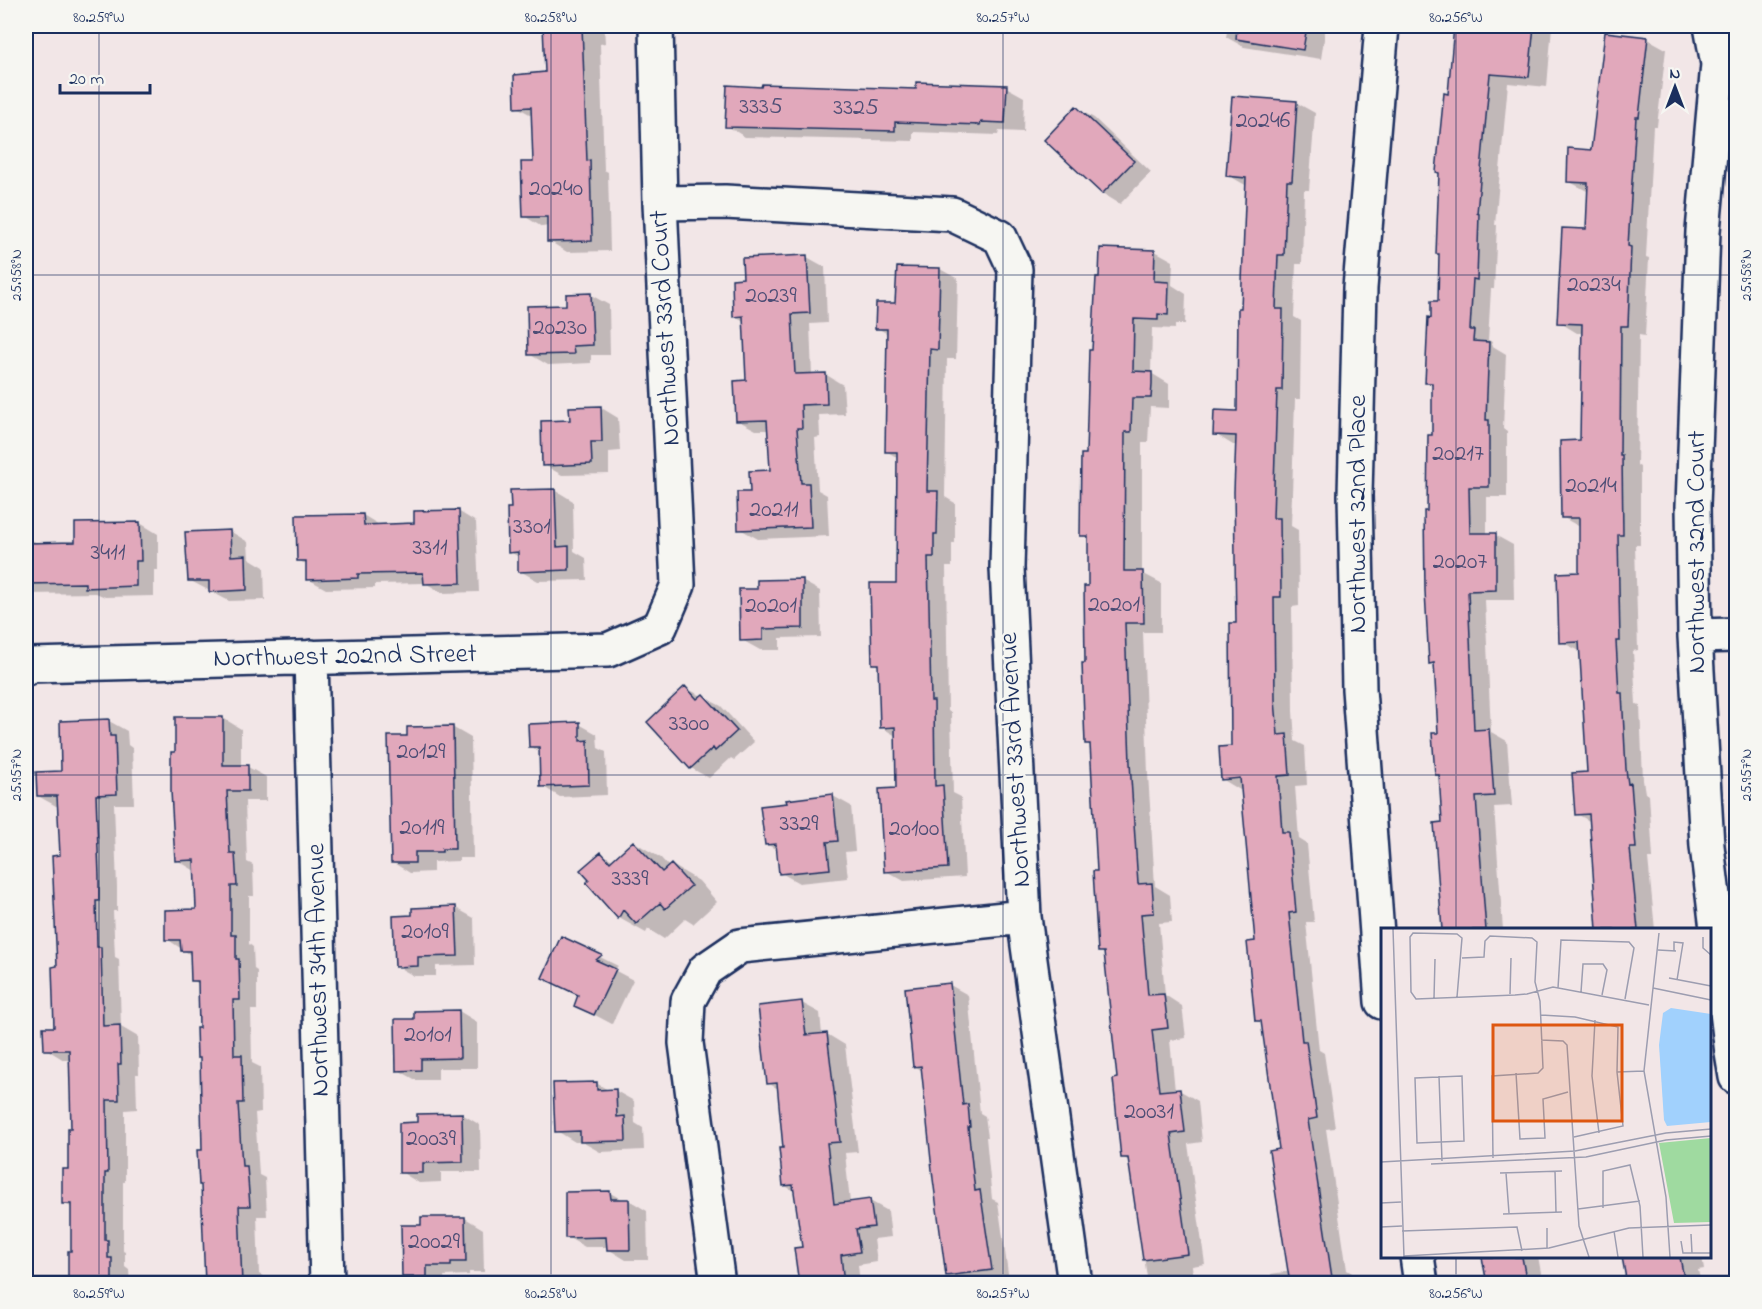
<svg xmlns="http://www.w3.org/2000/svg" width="1762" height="1309" font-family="'Indie Flower',sans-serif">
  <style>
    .shadow { fill: #0003 }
    .building { fill: #e1a8bb; stroke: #1b2f5e; stroke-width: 1.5 }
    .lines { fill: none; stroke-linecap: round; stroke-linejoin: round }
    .minor-casing { stroke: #1b2f5e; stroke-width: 38 }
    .minor { stroke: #f6f6f2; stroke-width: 33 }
    .ticks { fill: none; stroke: #1b2f5e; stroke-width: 1.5; stroke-opacity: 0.45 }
    .labels { text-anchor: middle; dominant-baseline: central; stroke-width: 5; stroke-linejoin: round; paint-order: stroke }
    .number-label { font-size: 24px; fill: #4c4d75 }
    .street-label { font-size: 27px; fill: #1b2f5e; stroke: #f6f6f2 }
    .inset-road { fill: none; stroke: #9c9db0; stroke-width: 1.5 }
    .view { fill: #de5710; fill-opacity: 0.15; stroke: #de5710; stroke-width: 3 }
    .inset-edge { fill: none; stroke: #1b2f5e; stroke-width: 3 }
    .neatline { fill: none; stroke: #1b2f5e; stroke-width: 2 }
    .ticks-label { font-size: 15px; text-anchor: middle; fill: #1b2f5e }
  </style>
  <rect width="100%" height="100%" fill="#f2e6e7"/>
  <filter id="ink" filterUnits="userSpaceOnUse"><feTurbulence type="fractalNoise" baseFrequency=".0167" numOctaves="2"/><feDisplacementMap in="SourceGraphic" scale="12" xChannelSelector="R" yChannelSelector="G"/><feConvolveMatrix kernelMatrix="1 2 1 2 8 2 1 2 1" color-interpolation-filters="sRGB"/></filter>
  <g filter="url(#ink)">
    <path class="shadow" d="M 544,26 L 604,26 L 605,43 L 600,44 L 604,170 L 608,172 L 610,251 L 567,252 L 549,241 L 549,226 L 542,227 L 524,216 L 534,163 L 533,116 L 517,107 L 547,73 Z
      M 1228,26 L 1326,26 L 1321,59 L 1244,47 L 1226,37 Z
      M 1455,26 L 1552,26 L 1547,87 L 1508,83 L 1495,225 L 1497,225 L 1494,289 L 1491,289 L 1488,340 L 1492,342 L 1491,345 L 1506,354 L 1503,429 L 1507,432 L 1507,497 L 1487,497 L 1487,535 L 1495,535 L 1513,545 L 1514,600 L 1485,600 L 1491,732 L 1507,741 L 1512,806 L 1494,807 L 1503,930 L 1449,930 L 1440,776 L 1437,774 L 1439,734 L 1436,666 L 1431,663 L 1429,512 L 1434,436 L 1434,386 L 1427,382 L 1432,319 L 1439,303 L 1441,255 L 1437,253 Z
      M 1606,34 L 1648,39 L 1666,49 L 1657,126 L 1653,126 L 1646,257 L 1649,258 L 1645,336 L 1639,335 L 1637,465 L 1640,467 L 1640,545 L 1635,545 L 1638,650 L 1633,651 L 1636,704 L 1640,705 L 1643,780 L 1645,793 L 1649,795 L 1653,858 L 1648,858 L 1655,930 L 1599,930 L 1591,822 L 1577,814 L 1588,773 L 1582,652 L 1561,642 L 1580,574 L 1580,527 L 1562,517 L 1582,442 L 1583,333 L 1577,333 L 1559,322 L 1587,230 L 1589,192 L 1568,181 L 1593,151 Z
      M 1006,87 L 1024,97 L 1023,132 L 999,131 L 998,135 L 913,132 L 913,141 L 745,137 L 727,126 L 917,91 Z
      M 1234,98 L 1297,103 L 1315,113 L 1309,190 L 1304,190 L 1302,264 L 1296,264 L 1294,317 L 1301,321 L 1300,399 L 1295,399 L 1291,526 L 1298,530 L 1299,606 L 1292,607 L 1293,711 L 1295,741 L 1305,746 L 1307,785 L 1295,786 L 1299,839 L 1307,844 L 1314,922 L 1306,922 L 1319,1050 L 1324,1053 L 1335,1128 L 1326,1129 L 1347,1270 L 1352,1273 L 1354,1284 L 1272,1284 L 1271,1274 L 1290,1271 L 1280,1151 L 1263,1024 L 1256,1020 L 1257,943 L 1243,789 L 1240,790 L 1222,779 L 1232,748 L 1238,625 L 1237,445 L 1233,445 L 1215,434 L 1238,412 L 1247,186 L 1228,175 Z
      M 1076,108 L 1094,118 L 1151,172 L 1120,204 L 1102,193 Z
      M 1102,249 L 1155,251 L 1173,261 L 1172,285 L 1186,294 L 1185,324 L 1175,324 L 1175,329 L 1152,328 L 1151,373 L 1169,384 L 1169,408 L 1150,407 L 1148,442 L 1142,442 L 1142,573 L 1161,583 L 1161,632 L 1143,632 L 1148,774 L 1155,886 L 1170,895 L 1172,922 L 1159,923 L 1165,995 L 1182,1006 L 1186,1038 L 1170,1040 L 1175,1091 L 1179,1090 L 1198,1101 L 1202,1142 L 1188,1144 L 1205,1264 L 1192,1266 L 1194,1284 L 1148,1284 L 1130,1162 L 1123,1157 L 1119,1080 L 1106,955 L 1100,951 L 1098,872 L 1092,746 L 1086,743 L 1089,539 L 1082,535 Z
      M 807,257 L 825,267 L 827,323 L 810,324 L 812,375 L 825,374 L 843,385 L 845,414 L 819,415 L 820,437 L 815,438 L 818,490 L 827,495 L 829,536 L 758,539 L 740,529 L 752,493 L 771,471 L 769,430 L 756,430 L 737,420 L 747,382 L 744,321 L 735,316 L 745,279 Z
      M 940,269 L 958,279 L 956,359 L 947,359 L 945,497 L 955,503 L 955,543 L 952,543 L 952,567 L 946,567 L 948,711 L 951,713 L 953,793 L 961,797 L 965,877 L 904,881 L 886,871 L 897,790 L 896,736 L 881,727 L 880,667 L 873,663 L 897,584 L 898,458 L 886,451 L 888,334 L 877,328 L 897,305 Z
      M 591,295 L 609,305 L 610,355 L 591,355 L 591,363 L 548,365 L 529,354 L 568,306 Z
      M 600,407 L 618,418 L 620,451 L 609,452 L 609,474 L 562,475 L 544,465 L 571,421 Z
      M 555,490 L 573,501 L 574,551 L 586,558 L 587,580 L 538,581 L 520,571 L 519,557 L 510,552 Z
      M 458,511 L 476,522 L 479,592 L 443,593 L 425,583 L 375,584 L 375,588 L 326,589 L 308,579 L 307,565 L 298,560 L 363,515 L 381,526 L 416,525 Z
      M 140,523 L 158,534 L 158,570 L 154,570 L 154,596 L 105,597 L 96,593 L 28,594 L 26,593 L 26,537 L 39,544 L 77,543 Z
      M 230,531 L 248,542 L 249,558 L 264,567 L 265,600 L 229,601 L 189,580 Z
      M 802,581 L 820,591 L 821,637 L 780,638 L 780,650 L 760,650 L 742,640 L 759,590 Z
      M 686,688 L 721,706 L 754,742 L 734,760 L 731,758 L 709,778 L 691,768 Z
      M 223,718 L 241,729 L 241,767 L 248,767 L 266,777 L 266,801 L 245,801 L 247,862 L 253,865 L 254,896 L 249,896 L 249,944 L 253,947 L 254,969 L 257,971 L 257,1010 L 251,1010 L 252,1063 L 260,1067 L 261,1112 L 255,1113 L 259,1175 L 265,1178 L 267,1216 L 257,1216 L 259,1274 L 266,1278 L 266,1284 L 207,1284 L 199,984 L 192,980 L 192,956 L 167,939 L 198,911 L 195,871 L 177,860 Z
      M 109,721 L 127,731 L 128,745 L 132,748 L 134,804 L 114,804 L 117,887 L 117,911 L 113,911 L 115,957 L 119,959 L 121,1027 L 138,1037 L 139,1074 L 136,1074 L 137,1109 L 125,1110 L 125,1182 L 123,1182 L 123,1251 L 125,1252 L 125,1267 L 129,1270 L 130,1284 L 65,1284 L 65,1278 L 70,1278 L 73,1252 L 73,1208 L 63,1203 L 70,1171 L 72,1129 L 71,1060 L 64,1060 L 46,1049 L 56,1028 L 61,856 L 59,806 L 56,806 L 38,796 L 63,772 Z
      M 579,724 L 597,734 L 598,748 L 606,752 L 607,795 L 560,797 L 542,786 L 540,752 L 530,746 Z
      M 452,727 L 471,738 L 473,858 L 459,858 L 459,861 L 433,862 L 433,872 L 410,873 L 392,862 L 409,737 Z
      M 833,796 L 851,806 L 855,851 L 845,852 L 848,878 L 799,883 L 781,873 L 779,851 L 766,844 Z
      M 634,842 L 661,858 L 669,867 L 672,865 L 699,881 L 717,902 L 693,924 L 685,919 L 664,939 L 648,929 L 646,933 L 619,918 L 588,883 L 601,853 L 614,861 Z
      M 456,908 L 474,918 L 475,965 L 436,966 L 436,976 L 414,976 L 396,966 L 414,917 Z
      M 562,938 L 618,966 L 614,970 L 633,980 L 612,1024 L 576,1005 L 579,996 L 543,978 Z
      M 950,985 L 968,995 L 980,1113 L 985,1116 L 988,1137 L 986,1137 L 992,1199 L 998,1202 L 1009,1280 L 1004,1280 L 1005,1284 L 949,1284 L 934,1179 L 923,1071 L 914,1066 Z
      M 802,1003 L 820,1013 L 822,1035 L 827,1034 L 845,1045 L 858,1152 L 845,1153 L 850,1203 L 870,1201 L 888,1211 L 891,1237 L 874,1239 L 877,1262 L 858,1265 L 860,1284 L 801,1284 L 803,1248 L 795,1192 L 784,1185 L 785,1150 L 780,1090 L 768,1083 Z
      M 459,1011 L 477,1022 L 477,1068 L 438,1068 L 438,1080 L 416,1080 L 398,1070 L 416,1021 Z
      M 596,1083 L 610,1091 L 616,1091 L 634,1101 L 635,1123 L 643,1128 L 644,1150 L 600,1152 L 582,1142 L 575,1142 L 557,1131 Z
      M 462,1114 L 480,1125 L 481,1172 L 441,1172 L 441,1182 L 419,1183 L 401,1172 L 419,1124 Z
      M 610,1193 L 623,1200 L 629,1200 L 647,1211 L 648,1260 L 626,1260 L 608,1249 L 608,1247 L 585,1247 L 567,1237 Z
      M 465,1218 L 483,1229 L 484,1272 L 469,1272 L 469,1275 L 444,1276 L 445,1284 L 416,1284 L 403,1276 L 422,1226 Z
      M 1483,1256 L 1538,1256 L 1543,1284 L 1488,1284 Z
      M 1624,1256 L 1702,1256 L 1704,1269 L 1698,1270 L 1701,1284 L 1641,1284 L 1626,1269 Z"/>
    <path class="building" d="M 543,26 L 582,26 L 587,161 L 590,160 L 592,241 L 547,242 L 547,217 L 523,217 L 521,162 L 533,162 L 531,107 L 515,108 L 514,75 L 545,72 Z
      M 1237,26 L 1307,26 L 1303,50 L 1236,39 Z
      M 1454,26 L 1534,26 L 1529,77 L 1490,74 L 1477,213 L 1479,214 L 1477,280 L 1473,279 L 1470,330 L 1474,330 L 1473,341 L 1489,342 L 1486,420 L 1489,420 L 1489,487 L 1469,487 L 1470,533 L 1496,533 L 1496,590 L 1468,591 L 1474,730 L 1489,729 L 1494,796 L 1476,797 L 1486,930 L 1442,930 L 1434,823 L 1442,822 L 1439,775 L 1435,775 L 1432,733 L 1438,733 L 1434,663 L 1429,664 L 1425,591 L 1424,511 L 1427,511 L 1428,435 L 1432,435 L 1432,383 L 1425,383 L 1428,317 L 1431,318 L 1431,301 L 1438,301 L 1439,254 L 1436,254 L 1439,173 L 1436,172 L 1444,93 L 1448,94 Z
      M 1605,32 L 1648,37 L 1639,117 L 1636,117 L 1628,246 L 1631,247 L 1628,326 L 1621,326 L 1620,455 L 1622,455 L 1623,535 L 1618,535 L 1620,641 L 1616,641 L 1619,693 L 1622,693 L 1626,769 L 1628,784 L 1631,783 L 1636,848 L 1630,848 L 1638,930 L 1597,930 L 1589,814 L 1575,815 L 1572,773 L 1587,772 L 1579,642 L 1559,643 L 1557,573 L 1579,572 L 1579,518 L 1561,518 L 1560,441 L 1580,440 L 1582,324 L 1557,323 L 1562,228 L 1586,229 L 1588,183 L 1567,182 L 1568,148 L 1591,150 Z
      M 916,82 L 1007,85 L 1005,123 L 981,122 L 980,125 L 895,122 L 895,131 L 725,127 L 727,85 L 761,87 L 762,84 L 916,89 Z
      M 1232,96 L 1297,101 L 1292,181 L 1287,181 L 1284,255 L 1278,255 L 1276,309 L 1283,309 L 1282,390 L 1277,390 L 1273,518 L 1280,518 L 1281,597 L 1274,597 L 1275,700 L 1278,735 L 1287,734 L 1290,775 L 1278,776 L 1282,832 L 1289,832 L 1296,912 L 1289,913 L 1302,1041 L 1306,1041 L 1317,1118 L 1308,1120 L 1333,1284 L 1290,1284 L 1269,1151 L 1279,1149 L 1261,1021 L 1255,1021 L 1247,942 L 1255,941 L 1240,778 L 1221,780 L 1219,747 L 1231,746 L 1230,623 L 1236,623 L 1234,492 L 1236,436 L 1213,435 L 1214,410 L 1237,411 L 1238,308 L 1241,308 L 1246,178 L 1226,176 Z
      M 1076,106 L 1134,161 L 1102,194 L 1044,140 Z
      M 1100,248 L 1155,250 L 1154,281 L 1169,282 L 1168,315 L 1158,314 L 1158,320 L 1134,319 L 1133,371 L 1152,372 L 1152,385 L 1151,398 L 1132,398 L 1131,432 L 1125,432 L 1124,571 L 1143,571 L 1144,623 L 1125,623 L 1130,763 L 1138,884 L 1152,883 L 1154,913 L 1141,914 L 1148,995 L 1164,994 L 1168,1028 L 1152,1030 L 1159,1091 L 1180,1089 L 1185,1132 L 1171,1134 L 1188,1254 L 1143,1260 L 1128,1158 L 1121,1158 L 1113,1079 L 1117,1078 L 1104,952 L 1098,952 L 1093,871 L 1097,871 L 1090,744 L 1085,744 L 1082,663 L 1085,663 L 1084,586 L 1088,586 L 1088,536 L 1080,536 L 1081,454 L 1086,454 L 1089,350 L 1092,350 L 1096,277 L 1099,277 Z
      M 807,255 L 810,313 L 792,314 L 795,374 L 826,373 L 827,404 L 801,405 L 802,428 L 797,428 L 801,483 L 809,483 L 811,527 L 738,530 L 737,492 L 750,492 L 749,471 L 770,470 L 767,420 L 736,421 L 734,381 L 746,380 L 743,316 L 733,317 L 732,279 L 743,278 L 742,258 Z
      M 897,267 L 940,268 L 938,350 L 930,349 L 927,491 L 938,491 L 937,534 L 934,534 L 934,557 L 928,557 L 931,701 L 934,701 L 935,786 L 943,785 L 948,868 L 884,872 L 879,789 L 896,788 L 895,727 L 880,728 L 878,664 L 872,664 L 870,583 L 896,583 L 897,452 L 885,452 L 887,329 L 875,329 L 876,303 L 895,303 Z
      M 591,293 L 593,345 L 573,346 L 574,354 L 528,355 L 527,306 L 566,305 L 566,294 Z
      M 601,406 L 602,442 L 591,442 L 592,464 L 542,466 L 541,421 L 570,420 L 569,407 Z
      M 555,489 L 557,547 L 569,546 L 569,570 L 518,572 L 518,552 L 508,553 L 507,508 L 511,508 L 510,490 Z
      M 459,510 L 461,583 L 424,584 L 423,573 L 358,574 L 358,578 L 306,580 L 306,561 L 297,561 L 296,515 L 363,514 L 364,525 L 414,523 L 414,511 Z
      M 140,522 L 141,561 L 136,561 L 136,586 L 85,588 L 85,583 L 26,584 L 26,543 L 75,542 L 75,523 Z
      M 230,530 L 231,556 L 246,555 L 247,590 L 209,592 L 209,581 L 188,581 L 185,532 Z
      M 803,579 L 803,628 L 763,629 L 763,640 L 740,641 L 739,589 L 757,589 L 757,580 Z
      M 685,686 L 697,699 L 703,694 L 737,731 L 715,751 L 713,748 L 690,769 L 647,722 Z
      M 175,717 L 223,717 L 223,765 L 248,765 L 248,791 L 227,791 L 230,853 L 235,853 L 237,886 L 231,886 L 231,935 L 236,935 L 236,959 L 239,959 L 240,1000 L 233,1000 L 234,1055 L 242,1055 L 243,1103 L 238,1103 L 242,1166 L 247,1166 L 250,1206 L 239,1206 L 242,1284 L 205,1284 L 201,1185 L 199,1185 L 197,1150 L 202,1150 L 200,1058 L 197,1058 L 196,1028 L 199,1028 L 198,981 L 191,981 L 190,951 L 181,951 L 180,940 L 165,940 L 165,910 L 196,909 L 194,860 L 175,861 L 171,791 L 171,752 L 175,752 Z
      M 109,719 L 110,736 L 115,736 L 117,794 L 96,795 L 99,876 L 99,901 L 96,901 L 97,947 L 101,947 L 103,1026 L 120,1025 L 121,1064 L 118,1064 L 119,1100 L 107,1100 L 108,1173 L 105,1173 L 105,1240 L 108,1240 L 108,1258 L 112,1258 L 112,1284 L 68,1284 L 68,1251 L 71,1251 L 71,1204 L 62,1204 L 62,1169 L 68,1169 L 68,1128 L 71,1128 L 69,1050 L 44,1050 L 43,1027 L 54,1027 L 52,967 L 57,966 L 52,856 L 60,855 L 57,796 L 37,796 L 36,772 L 61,771 L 60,721 Z
      M 580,722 L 580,741 L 588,740 L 589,785 L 540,787 L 539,747 L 529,747 L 528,724 Z
      M 453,726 L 455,849 L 442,849 L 442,852 L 415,852 L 415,863 L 391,863 L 388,736 L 407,736 L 407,727 Z
      M 833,794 L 838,841 L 827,842 L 830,869 L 779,874 L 776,844 L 765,845 L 760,806 L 787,803 L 786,800 Z
      M 633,841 L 662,872 L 671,864 L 691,886 L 665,909 L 660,903 L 636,924 L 623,910 L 618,919 L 586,883 L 589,880 L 580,870 L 601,852 L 610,862 Z
      M 456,906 L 458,956 L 418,957 L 418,966 L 395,967 L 393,916 L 412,915 L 412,908 Z
      M 561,936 L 602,955 L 596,960 L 616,969 L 594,1015 L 574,1006 L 578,995 L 542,978 Z
      M 950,983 L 963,1105 L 968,1104 L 970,1127 L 968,1127 L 975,1191 L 980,1190 L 992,1270 L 946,1276 L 933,1179 L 921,1066 L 913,1067 L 905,988 Z
      M 802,1001 L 806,1035 L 827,1033 L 840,1142 L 827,1143 L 834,1204 L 870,1199 L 874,1227 L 856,1229 L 860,1252 L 841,1255 L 844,1284 L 799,1284 L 794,1248 L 802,1247 L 793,1185 L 783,1186 L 779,1148 L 783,1148 L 777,1083 L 767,1084 L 758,1006 Z
      M 459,1010 L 460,1058 L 421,1059 L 421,1070 L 396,1071 L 395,1019 L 414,1019 L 414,1011 Z
      M 597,1082 L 597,1090 L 616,1089 L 617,1117 L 625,1116 L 626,1141 L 580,1142 L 580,1131 L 555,1132 L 553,1083 Z
      M 462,1113 L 463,1162 L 423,1163 L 423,1173 L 399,1173 L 399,1123 L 417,1122 L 417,1114 Z
      M 610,1191 L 611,1199 L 629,1199 L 630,1250 L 607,1250 L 606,1237 L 565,1238 L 565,1192 Z
      M 421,1217 L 465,1217 L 466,1262 L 451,1262 L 451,1266 L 427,1266 L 427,1277 L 402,1277 L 401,1225 L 421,1225 Z
      M 1482,1257 L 1522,1257 L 1527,1284 L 1487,1284 Z
      M 1622,1257 L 1680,1257 L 1685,1284 L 1627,1284 Z"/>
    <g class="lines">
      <g class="minor-casing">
        <path id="minor" d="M 1382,26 L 1360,288 L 1355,495 L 1359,689 L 1382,1002
          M 1711,26 L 1718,64 L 1703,231 L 1693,506 L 1695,636 L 1707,846 L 1732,1053 L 1736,1077
          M 660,203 L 725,202 L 952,214 L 1000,237 L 1015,269 L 1007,568 L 1024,917 L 1075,1284
          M 1695,636 L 1736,635
          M 311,657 L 327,1284
          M 26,668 L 30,665 L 608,650 L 660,627 L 678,585 L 660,203 L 656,26
          M 1417,1256 L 1421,1284
          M 718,1284 L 686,1043 L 688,1001 L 705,970 L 740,946 L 1024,917"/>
      </g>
      <use href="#minor" class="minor"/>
    </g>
  </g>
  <path class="ticks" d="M 99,26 L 99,1284M 551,26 L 551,1284M 1003,26 L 1003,1284M 1456,26 L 1456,930M 26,275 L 1736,275M 26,775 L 1736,775M 1456,1256 L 1456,1284M 26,1275 L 1736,1275"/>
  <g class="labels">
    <g class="number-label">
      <text x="761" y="107">3335</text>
      <text x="856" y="108">3325</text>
      <text x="1263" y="121">20246</text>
      <text x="556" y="189">20240</text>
      <text x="1594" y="285">20234</text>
      <text x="771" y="296">20239</text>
      <text x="560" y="328">20230</text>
      <text x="1458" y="454">20217</text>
      <text x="1591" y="486">20214</text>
      <text x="774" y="510">20211</text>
      <text x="532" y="527">3301</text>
      <text x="430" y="548">3311</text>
      <text x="108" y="553">3411</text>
      <text x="1460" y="562">20207</text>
      <text x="1114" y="605">20201</text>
      <text x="771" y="606">20201</text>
      <text x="689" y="724">3300</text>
      <text x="421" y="752">20129</text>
      <text x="799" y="824">3329</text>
      <text x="422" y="828">20119</text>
      <text x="914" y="829">20100</text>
      <text x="630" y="879">3339</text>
      <text x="425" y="932">20109</text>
      <text x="428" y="1035">20101</text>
      <text x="1149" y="1112">20031</text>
      <text x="431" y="1139">20039</text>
      <text x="434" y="1242">20029</text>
    </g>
    <g class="street-label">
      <text transform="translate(666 328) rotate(-93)">Northwest 33rd Court</text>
      <text transform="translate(1358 514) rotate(-90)">Northwest 32nd Place</text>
      <text transform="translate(1697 552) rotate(-90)">Northwest 32nd Court</text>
      <text transform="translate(345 657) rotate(-1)">Northwest 202nd Street</text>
      <text transform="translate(1016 760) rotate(-93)">Northwest 33rd Avenue</text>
      <text transform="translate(319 970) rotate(-91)">Northwest 34th Avenue</text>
    </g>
  </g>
  <g transform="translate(1381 928)">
    <rect width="330" height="330" fill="#f2e6e7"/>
    <path d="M 330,210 L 330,294 L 293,295 L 278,215 Z" fill="#9fdaa0"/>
    <path d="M 290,80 L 330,86 L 330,194 L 286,198 L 283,192 L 278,117 L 282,85 Z" fill="#a1d1fd"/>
    <path class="inset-road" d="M 12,1 L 23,329M 278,5 L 263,143 L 285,269 L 289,329M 322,9 L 322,20 L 330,27M 277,22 L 295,23M 293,23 L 293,14 L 302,15 L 296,52M 81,30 L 103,29 L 104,13 L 109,8 L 151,10 L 156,14 L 154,54 L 159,73 L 162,140 L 157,145 L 111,148 L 112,230M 288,50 L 330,58M 177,60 L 180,12 L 248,14 L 253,20 L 244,71M 272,60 L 330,72M 200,64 L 202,36 L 222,36 L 226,42 L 221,67M 129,66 L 130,30M 76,69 L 81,10 L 76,6 L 32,5 L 29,9 L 30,64 L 35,71 L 134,67 L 146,66 L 172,59 L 268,77M 53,70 L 54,31M 160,87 L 194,89 L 237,99 L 236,144 L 242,198 L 193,209M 214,92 L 211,148 L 218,205M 160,112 L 182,113 L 186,117 L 198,298 L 208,329M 236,144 L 263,143M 135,145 L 139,211 L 164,210 L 162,171 L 187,164M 58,148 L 61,233M 81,148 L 83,213 L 36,215 L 34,150 ZM 0,234 L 194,223 L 285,205 L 330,201M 50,236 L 205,229 L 285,212 L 330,208M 174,243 L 175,284M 119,245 L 181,243M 125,245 L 128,285M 0,275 L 20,274M 222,280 L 222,243 L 249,237 L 259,278 L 262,329M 197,281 L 259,273M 122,286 L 181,284M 0,299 L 21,298M 21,303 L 136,299 L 141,323M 233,303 L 237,329M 310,306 L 311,325M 300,313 L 302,325 L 330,325M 166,320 L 166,300M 23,328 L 168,320 L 248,300 L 330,297"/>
    <path class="view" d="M 112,97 L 241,97 L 241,193 L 112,193 Z"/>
    <rect width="330" height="330" class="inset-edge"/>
  </g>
  <rect width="1762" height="1309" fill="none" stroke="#f6f6f2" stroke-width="66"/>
  <g transform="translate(1675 87)" stroke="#f6f6f2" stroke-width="4.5" paint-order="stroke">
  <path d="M0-4.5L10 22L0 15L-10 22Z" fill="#1b2f5e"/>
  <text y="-9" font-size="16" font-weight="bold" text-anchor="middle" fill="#1b2f5e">N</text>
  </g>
  <path d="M60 84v9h90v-9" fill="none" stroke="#1b2f5e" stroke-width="3"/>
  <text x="69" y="84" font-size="18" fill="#1b2f5e" stroke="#f6f6f2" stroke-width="4.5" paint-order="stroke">20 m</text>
  <rect x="33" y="33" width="1696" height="1243" class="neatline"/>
  <g class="ticks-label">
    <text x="99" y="22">80.259°W</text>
    <text x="551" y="22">80.258°W</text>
    <text x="1003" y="22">80.257°W</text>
    <text x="1456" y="22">80.256°W</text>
    <text transform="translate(16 275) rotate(-90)" y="5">25.958°N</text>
    <text transform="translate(1746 275) rotate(-90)" y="5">25.958°N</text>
    <text transform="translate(16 775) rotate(-90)" y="5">25.957°N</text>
    <text transform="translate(1746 775) rotate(-90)" y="5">25.957°N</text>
    <text x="99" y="1298">80.259°W</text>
    <text x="551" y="1298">80.258°W</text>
    <text x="1003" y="1298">80.257°W</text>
    <text x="1456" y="1298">80.256°W</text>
  </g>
</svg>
